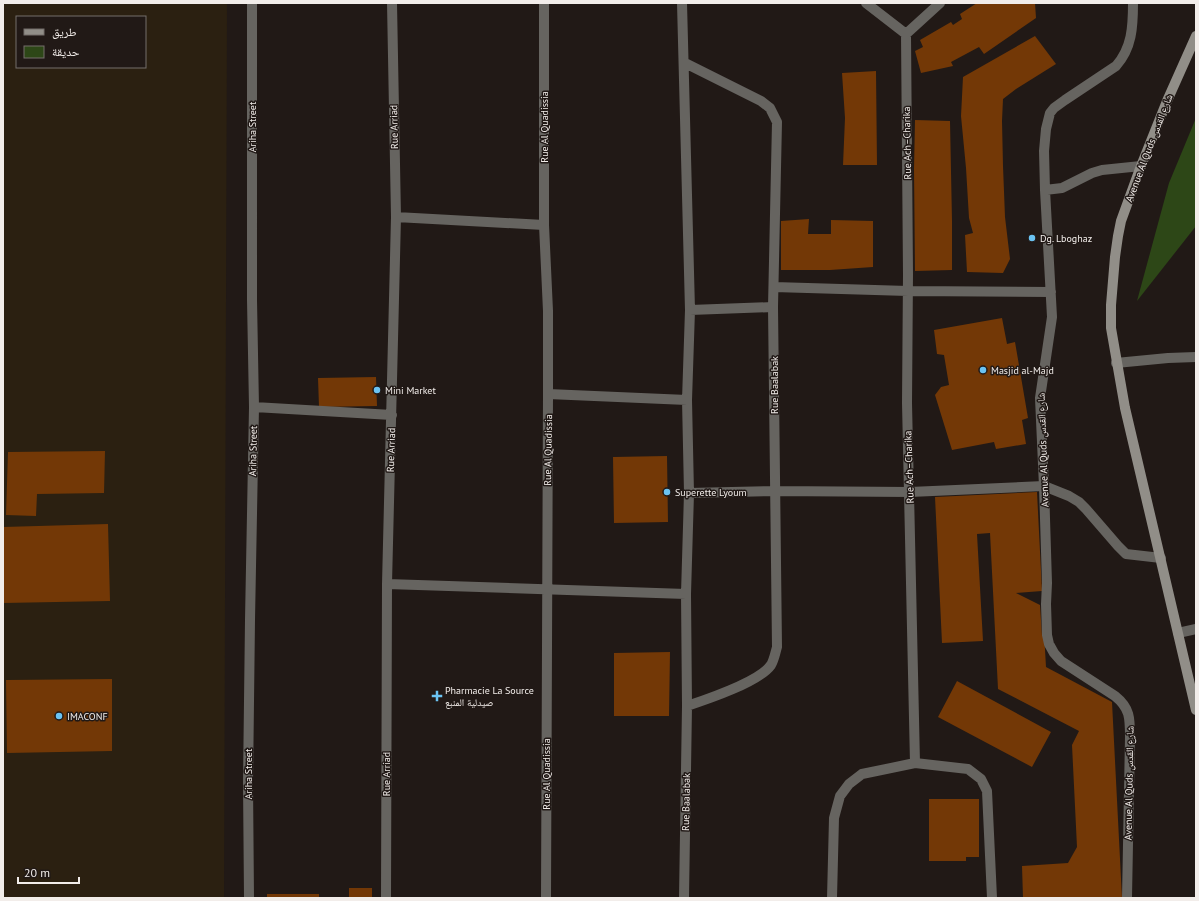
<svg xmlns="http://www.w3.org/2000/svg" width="1199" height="901" font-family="'PT Sans','Noto Naskh Arabic',sans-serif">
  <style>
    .industrial { fill: #2b2011; fill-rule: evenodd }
    .green { fill: #2d4717 }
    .building { fill: #733806 }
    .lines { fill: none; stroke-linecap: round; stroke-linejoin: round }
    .lane { stroke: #666460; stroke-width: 10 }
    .street { stroke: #666460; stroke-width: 10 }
    .secondary { stroke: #918e88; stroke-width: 10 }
    .poi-dot { fill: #6bc3f2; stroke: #211916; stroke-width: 1.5 }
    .labels { text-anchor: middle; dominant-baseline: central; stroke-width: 3; stroke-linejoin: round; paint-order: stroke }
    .street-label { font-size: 10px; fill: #f2edea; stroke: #211916 }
    .poi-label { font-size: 10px; fill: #f2edea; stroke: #211916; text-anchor: start }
  </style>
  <rect width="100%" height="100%" fill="#211916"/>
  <path class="industrial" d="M 3,3 L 227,3 L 224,898 L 3,898 ZM 17,17 L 145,17 L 145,67 L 17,67 Z"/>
  <path class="green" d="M 1196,118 L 1196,226 L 1137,301 L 1169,183 Z"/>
  <path class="building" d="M 977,3 L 1035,3 L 1036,18 L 984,54 L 979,47 L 951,62 L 953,66 L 921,73 L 915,51 L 923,47 L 920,40 L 951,22 L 953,25 L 962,19 L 960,14 Z
    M 1035,36 L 1056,64 L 1016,89 L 1003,99 L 1002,121 L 1003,166 L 1005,217 L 1010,259 L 1003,273 L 967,272 L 965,235 L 973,233 L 969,218 L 966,168 L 961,116 L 963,77 Z
    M 876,71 L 877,165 L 843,165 L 845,118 L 842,73 Z
    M 915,120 L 950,121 L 952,221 L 952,270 L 915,271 L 914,169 Z
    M 809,219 L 808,234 L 831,234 L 831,220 L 873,221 L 873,267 L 830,270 L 781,270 L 781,221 Z
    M 1002,318 L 1007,344 L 1015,342 L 1028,418 L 1022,420 L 1026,444 L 996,449 L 994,442 L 952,450 L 935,395 L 941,387 L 949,385 L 944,355 L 937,354 L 934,330 Z
    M 376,377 L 377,406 L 319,407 L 318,378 Z
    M 105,451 L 104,493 L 37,494 L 36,516 L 6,515 L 8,452 Z
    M 667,456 L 668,522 L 614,523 L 613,457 Z
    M 1037,492 L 1042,591 L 1016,593 L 1040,605 L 1042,636 L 1044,632 L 1046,667 L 1112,702 L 1122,898 L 1023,898 L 1022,866 L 1068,863 L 1077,847 L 1072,745 L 1079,731 L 998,689 L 990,533 L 977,534 L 983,641 L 942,643 L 935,497 Z
    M 108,524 L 110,601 L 3,603 L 3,527 Z
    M 670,652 L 669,716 L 614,716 L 614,653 Z
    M 112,679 L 112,751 L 7,753 L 6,680 Z
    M 957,681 L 1051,732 L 1032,767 L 938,717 Z
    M 929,799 L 979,799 L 979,857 L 966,857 L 966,861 L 929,861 Z
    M 349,888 L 372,888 L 372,898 L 349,898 Z
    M 267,894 L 319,894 L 319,898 L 267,898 Z"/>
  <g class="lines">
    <path class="lane" d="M 1178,633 L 1196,629"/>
    <path class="street" d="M 544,3 L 544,225 L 548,311 L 548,394 L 546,898
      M 682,3 L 690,310 L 687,400 L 689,493 L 686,594 L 687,706 L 684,898
      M 866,3 L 906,34
      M 906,34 L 908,274 L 907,403 L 915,763
      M 906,34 L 940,3
      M 685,63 L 761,101 L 770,108 L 777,122 L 773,307 L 777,647 C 775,654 774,660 771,665 C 759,682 708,699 687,706
      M 1045,190 L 1062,188 L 1092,173 L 1102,170 L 1141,166
      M 396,217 L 544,225
      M 774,287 L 908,291 L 1051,292
      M 690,310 L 773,307
      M 1116,363 L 1168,358 L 1196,357
      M 548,394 L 687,400
      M 254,407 L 392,415
      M 689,493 L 774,491 L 910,492 L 1044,486 L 1069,496 L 1079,502 L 1086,509 L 1118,546 L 1126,554 L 1161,558
      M 387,584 L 686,594
      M 249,898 L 248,783 L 250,620 L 254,407 L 252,300 L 252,3
      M 386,898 L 387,584 L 396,217 L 392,3
      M 832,898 L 834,818 L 840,796 L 849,784 L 862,774 L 915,763 L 968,769 L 981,779 L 987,791 L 992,898
      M 1127,898 L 1130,737 C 1130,718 1130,708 1115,696 L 1061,661 L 1054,653 L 1049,644 L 1047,635 L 1046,604 L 1047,583 L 1044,486 L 1040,398 L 1052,317 L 1045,190 L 1044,151 L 1046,129 L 1050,113 L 1054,108 L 1065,100 L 1116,66 C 1132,48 1133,27 1133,3"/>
    <path class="secondary" d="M 1196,36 L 1167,101 L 1141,166 L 1121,221 L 1118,236 L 1115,257 L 1111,305 L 1111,328 L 1125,408 L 1196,710"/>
  </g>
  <g class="poi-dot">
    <circle cx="1032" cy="238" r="4"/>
    <circle cx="983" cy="370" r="4"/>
    <circle cx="377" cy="390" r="4"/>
    <circle cx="667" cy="492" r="4"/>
    <path d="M435 690h4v4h4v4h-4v4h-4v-4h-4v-4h4z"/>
    <circle cx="59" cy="716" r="4"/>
  </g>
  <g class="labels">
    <g class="street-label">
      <text transform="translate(252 127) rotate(-90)">Ariha Street</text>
      <text transform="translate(394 127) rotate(-91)">Rue Arriad</text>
      <text transform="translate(544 127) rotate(-90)">Rue Al Quadissia</text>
      <text transform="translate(907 143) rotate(-91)">Rue Ach–Charika</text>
      <text transform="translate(1149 148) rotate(-69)">Avenue Al Quds شارع القدس</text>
      <text transform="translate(774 385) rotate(-90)">Rue Baalabak</text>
      <text transform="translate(391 450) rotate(-88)">Rue Arriad</text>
      <text transform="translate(548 450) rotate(-89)">Rue Al Quadissia</text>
      <text transform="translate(1043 450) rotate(-92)">Avenue Al Quds شارع القدس</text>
      <text transform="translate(253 451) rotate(-89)">Ariha Street</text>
      <text transform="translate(909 467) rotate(-92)">Rue Ach–Charika</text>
      <text transform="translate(248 774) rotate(-90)">Ariha Street</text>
      <text transform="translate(386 774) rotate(-90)">Rue Arriad</text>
      <text transform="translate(546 774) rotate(-90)">Rue Al Quadissia</text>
      <text transform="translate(1129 783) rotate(-89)">Avenue Al Quds شارع القدس</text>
      <text transform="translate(686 802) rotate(-89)">Rue Baalabak</text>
    </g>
    <g class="poi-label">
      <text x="1040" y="238">Dg. Lboghaz</text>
      <text x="991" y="370">Masjid al-Majd</text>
      <text x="385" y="390">Mini Market</text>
      <text x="675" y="492">Superette Lyoum</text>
      <text x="445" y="690">Pharmacie La Source<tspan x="445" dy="12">صيدلية المنبع</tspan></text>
      <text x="67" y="716">IMACONF</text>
    </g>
  </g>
  <rect width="1199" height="901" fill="none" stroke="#f2edea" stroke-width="8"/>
  <rect x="16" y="16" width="130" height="52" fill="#211916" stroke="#756e6b"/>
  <rect x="24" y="29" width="20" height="6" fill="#918e88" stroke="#756e6b"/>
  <text x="52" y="36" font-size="12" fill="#f2edea">طريق</text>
  <rect x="24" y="46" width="20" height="12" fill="#2d4717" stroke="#756e6b"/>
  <text x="52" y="56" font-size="12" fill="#f2edea">حديقة</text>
  <path d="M18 877v6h61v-6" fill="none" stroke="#f2edea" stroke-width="2"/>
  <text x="24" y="877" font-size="12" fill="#f2edea" stroke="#211916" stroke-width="3" paint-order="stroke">20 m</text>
</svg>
